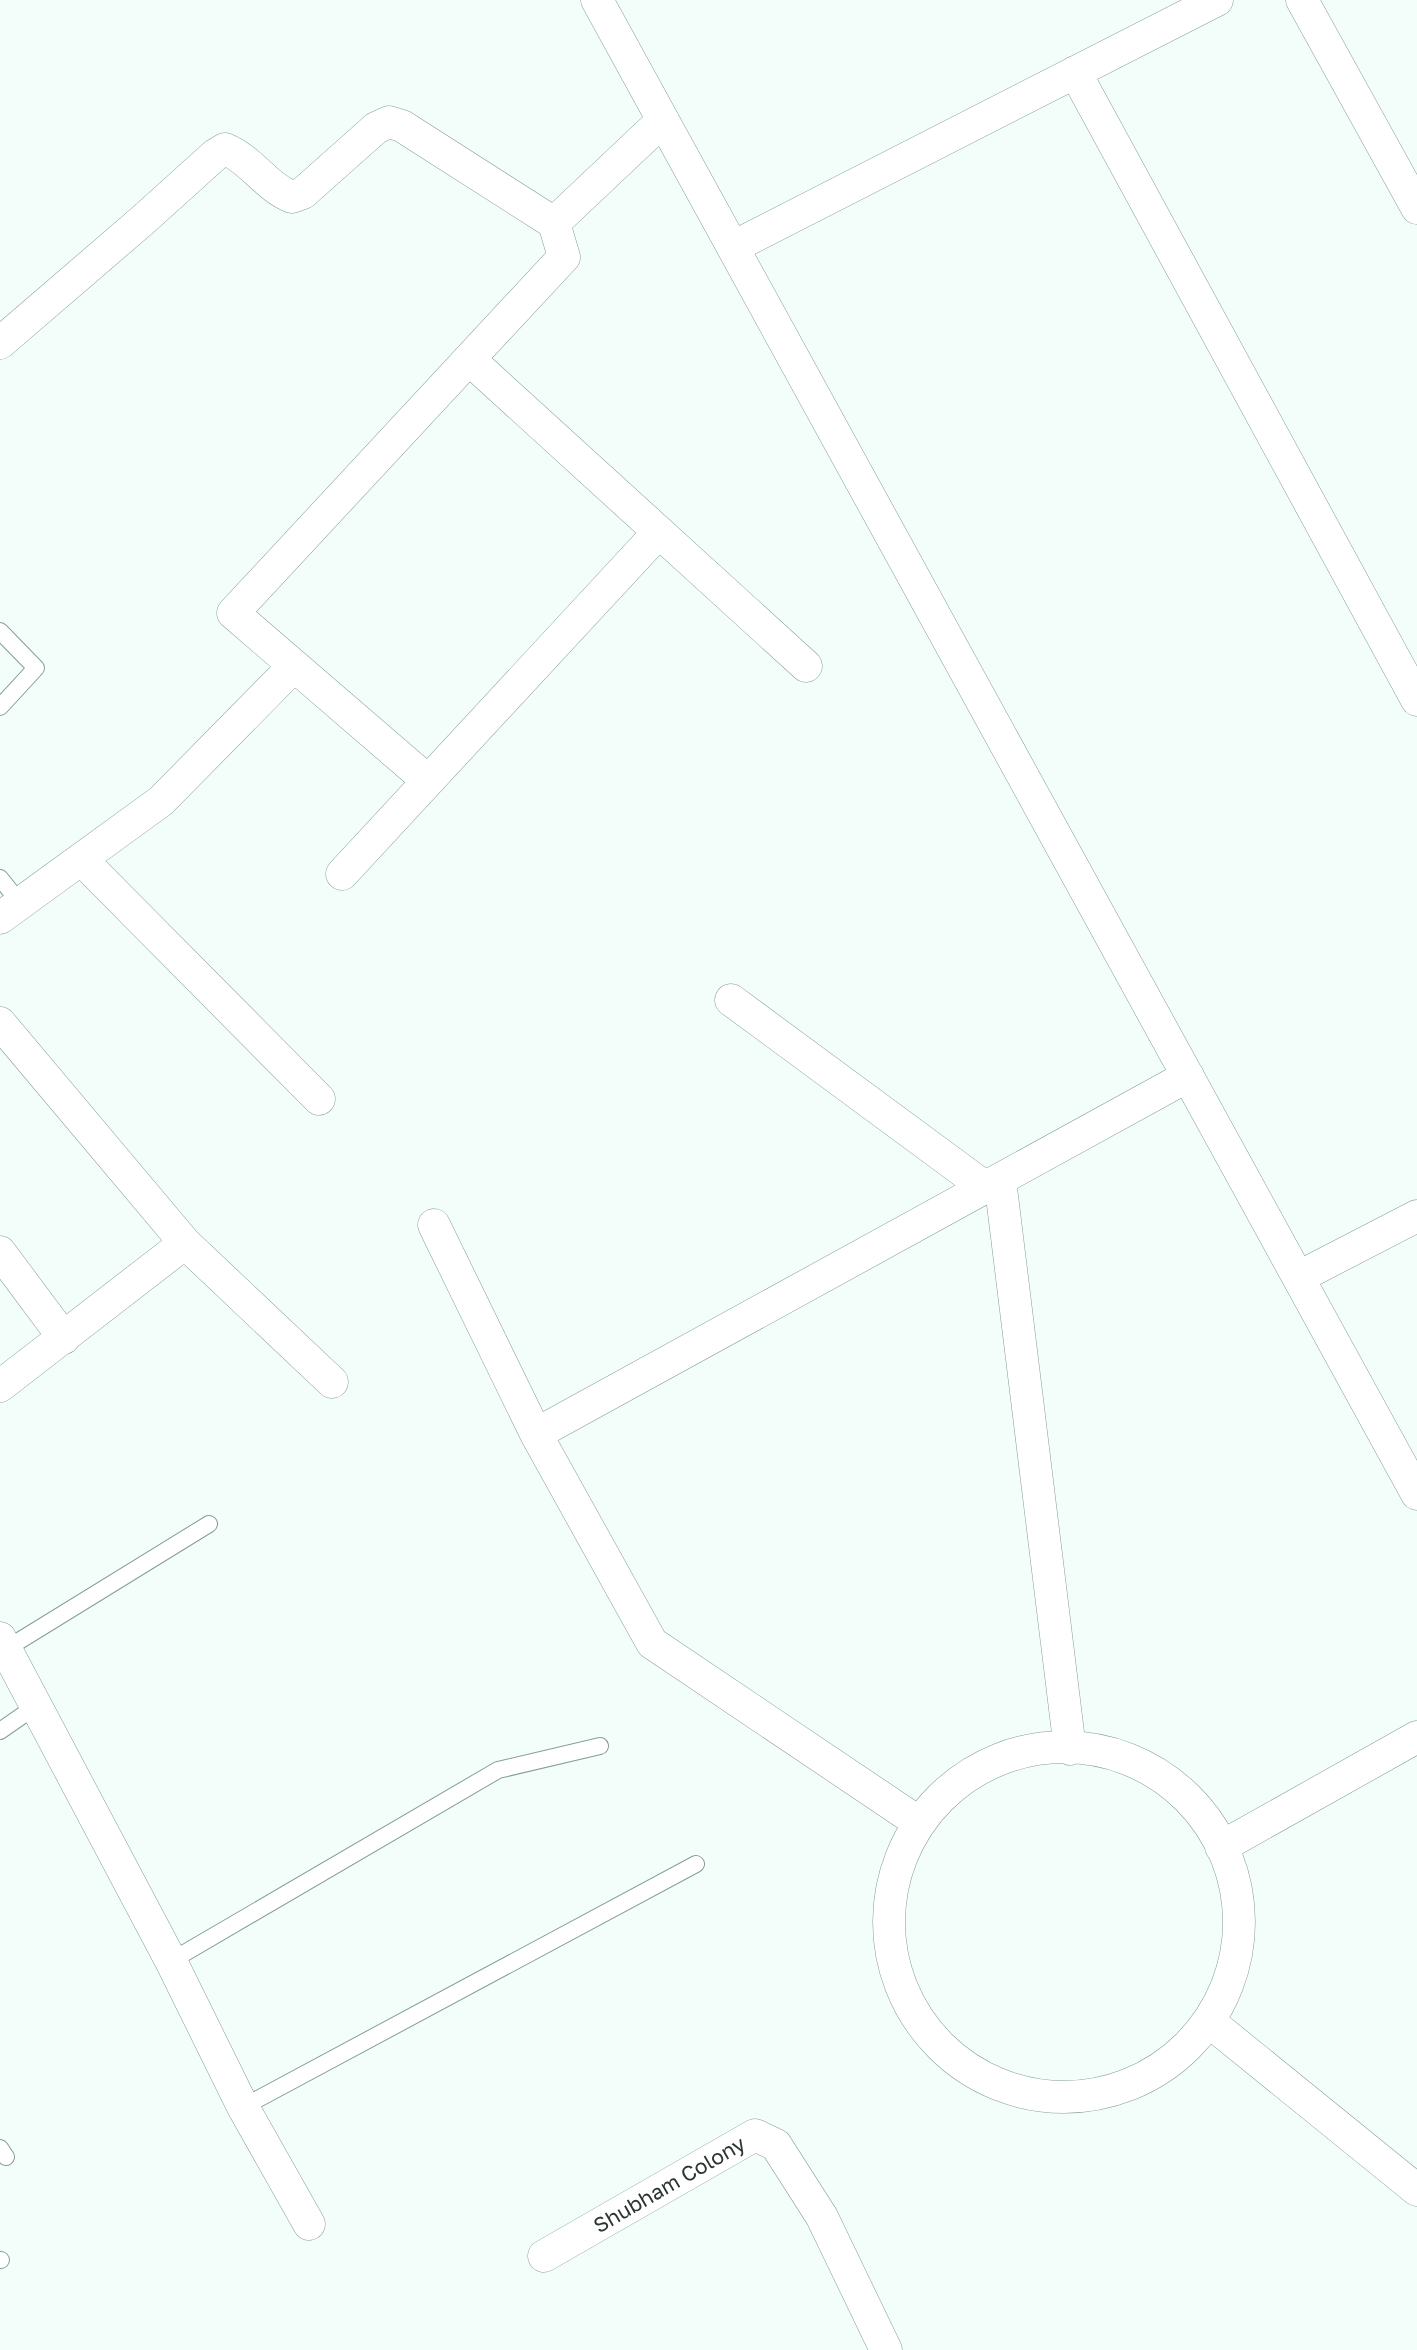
<svg xmlns="http://www.w3.org/2000/svg" width="1417" height="2350" font-family="'Golos Text',sans-serif">
  <style>
    .lines { fill: none; stroke-linecap: round; stroke-linejoin: round }
    .lane-casing { stroke: #859e95; stroke-width: 18 }
    .street-casing { stroke: #859e95; stroke-width: 33 }
    .lane { stroke: #fff; stroke-width: 16 }
    .street { stroke: #fff; stroke-width: 32 }
    .labels { text-anchor: middle; dominant-baseline: central; stroke-width: 5; stroke-linejoin: round; paint-order: stroke }
    .street-label { font-size: 21px; fill: #2b3532; stroke: #fff }
  </style>
  <rect width="100%" height="100%" fill="#f3fefa"/>
  <g class="lines">
    <g class="lane-casing">
      <path id="lane" d="M 0,631 L 36,668 L 0,707
        M 0,878 L 20,903
        M 6,1649 L 209,1524
        M 0,1731 L 36,1706
        M 171,1961 L 498,1770 L 600,1746
        M 243,2107 L 696,1864
        M 0,2148 L 6,2157
        M 0,2260 L 1,2260"/>
    </g>
    <g class="street-casing">
      <path id="street" d="M 597,0 L 1417,1494
        M 1302,0 L 1417,208
        M 1075,72 L 1417,700
        M 733,247 L 1217,0
        M 0,343 L 143,220 L 215,155 L 225,149 C 252,160 266,187 292,197 L 303,193 L 376,128 L 389,122 L 402,126 L 554,223
        M 469,359 L 806,666
        M 428,781 L 233,613 L 564,257 L 554,223 L 663,120
        M 81,859 L 319,1099
        M 342,874 L 659,532
        M 0,918 L 161,801 L 294,666
        M 731,1000 L 986,1188
        M 0,1023 L 185,1243 L 332,1382
        M 1000,1180 L 1070,1749
        M 434,1225 L 536,1434 L 652,1643 L 918,1822
        M 0,1252 L 64,1338
        M 1299,1277 L 1417,1216
        M 0,1386 L 185,1243
        M 536,1434 L 1188,1076
        M 0,1638 L 171,1961 L 243,2107 L 309,2224
        M889 1922a175 175 0 1 1 350 0a175 175 0 1 1-350 0Z
        M 1221,1847 L 1417,1737
        M 1211,2023 L 1417,2190
        M 544,2256 L 755,2135 L 776,2145 L 822,2217 L 886,2350"/>
    </g>
    <use href="#lane" class="lane"/>
    <use href="#street" class="street"/>
  </g>
  <g class="labels">
    <g class="street-label">
      <text transform="translate(669 2184) rotate(-30)">Shubham Colony</text>
    </g>
  </g>
</svg>
